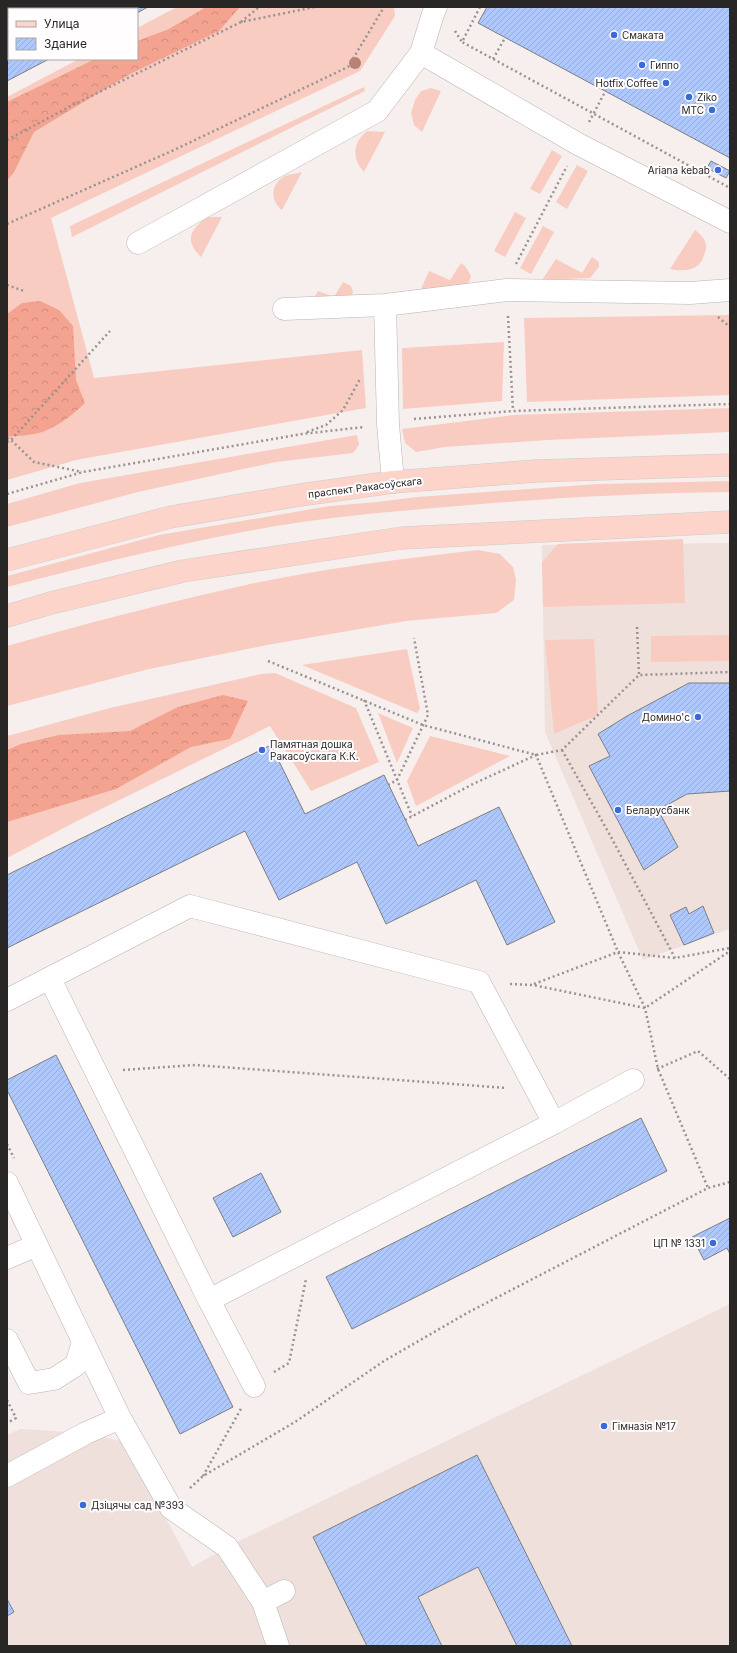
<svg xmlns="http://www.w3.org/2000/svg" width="737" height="1653" font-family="Inter,sans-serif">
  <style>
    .built { fill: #efe0dc }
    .grass { fill: #f9ccc1 }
    .forest { fill: url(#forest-crowns) }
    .building { fill: url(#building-hatch); stroke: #7c7e83 }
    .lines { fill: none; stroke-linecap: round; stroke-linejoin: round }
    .minor-casing { stroke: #bab3b2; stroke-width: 23 }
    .major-casing { stroke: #cccbcb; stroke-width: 23 }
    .path { stroke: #989392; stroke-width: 2.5; stroke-dasharray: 2 3; stroke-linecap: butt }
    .minor { stroke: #fff; stroke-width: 22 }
    .major { stroke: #fdd4ca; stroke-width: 22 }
    .tree { fill: #b78174 }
    .poi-dot { fill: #3a6ada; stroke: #fffdfd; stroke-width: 1.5 }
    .labels { text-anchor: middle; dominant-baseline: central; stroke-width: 4; stroke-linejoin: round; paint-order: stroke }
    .poi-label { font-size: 10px; fill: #292626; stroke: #fffdfd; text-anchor: start }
    .street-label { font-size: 10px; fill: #292626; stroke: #fffdfd }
  </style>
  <defs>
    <pattern id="forest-crowns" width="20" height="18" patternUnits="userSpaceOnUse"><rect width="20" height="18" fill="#f3a38f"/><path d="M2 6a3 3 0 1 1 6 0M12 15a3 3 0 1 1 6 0" fill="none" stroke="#d08c7b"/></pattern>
    <pattern id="building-hatch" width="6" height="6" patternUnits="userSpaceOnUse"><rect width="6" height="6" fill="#aec8fd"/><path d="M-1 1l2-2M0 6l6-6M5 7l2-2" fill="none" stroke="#96acd9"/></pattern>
  </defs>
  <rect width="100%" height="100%" fill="#f6efed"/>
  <path class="built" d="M 730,543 L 730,929 L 643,960 L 545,732 L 542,545 Z
    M 730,1304 L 730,1646 L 7,1646 L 7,1435 L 20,1429 L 86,1433 L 125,1442 L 192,1567 L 227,1547 Z"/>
  <path class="grass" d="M 177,7 L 394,7 L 395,16 L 360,71 L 51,218 L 94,378 L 362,350 L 366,408 L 76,460 L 7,480 L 7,97 L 79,59 L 137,59 L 137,28 Z
    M 364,87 L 365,91 L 72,237 L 70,226 Z
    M 431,88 L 441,91 L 422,132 L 414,125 L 411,113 L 415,100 L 421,91 Z
    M 367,131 L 385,132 L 364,172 C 351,157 353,143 367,131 Z
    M 552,150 L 562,156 L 540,194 L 530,189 Z
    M 577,165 L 588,171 L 567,209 L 556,202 Z
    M 302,172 L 282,210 C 270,201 270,184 285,176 C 290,174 296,174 302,172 Z
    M 515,212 L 526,218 L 505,257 L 494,251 Z
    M 207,217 L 222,217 L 201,257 C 184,240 190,230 207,217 Z
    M 543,226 L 554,232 L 531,274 L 520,268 Z
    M 695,230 C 700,234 706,239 706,246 C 707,248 705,252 704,255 C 700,271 684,272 670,269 Z
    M 592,257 L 599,262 L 599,267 L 590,278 L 542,280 L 556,259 L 582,273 Z
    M 461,263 L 466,267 L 471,276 L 469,282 L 461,288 L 421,289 L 429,271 L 450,280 Z
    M 343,282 L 351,286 L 353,292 L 351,297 L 309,306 L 318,291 L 334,297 Z
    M 730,315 L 730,395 L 527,402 L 524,318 Z
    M 504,342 L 502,401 L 403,409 L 402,348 Z
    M 730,408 L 730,432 L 548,440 L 445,447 L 416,452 L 405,443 L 402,429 L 514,415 Z
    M 357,435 L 359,445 L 353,453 L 276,462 L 138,492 L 7,527 L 7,504 L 80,483 Z
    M 730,481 L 730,492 C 639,493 549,498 458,506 C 398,511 336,516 276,526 C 185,542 96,564 7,587 L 7,576 L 159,535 L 330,506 L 377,502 L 417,497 L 598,484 Z
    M 683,539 L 685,603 L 543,607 L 542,562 L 558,544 Z
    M 478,550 L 500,554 L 513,567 L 516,580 L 514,600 L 496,613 L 406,621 L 267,645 L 149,669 L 7,706 L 7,646 C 87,623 169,602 250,584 C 325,568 402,559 478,550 Z
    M 730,635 L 730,661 L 651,662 L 651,636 Z
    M 594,639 L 598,715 L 554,734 L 545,640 Z
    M 407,649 L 420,709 L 417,713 L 302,665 Z
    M 275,673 L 356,708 L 379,762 L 311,791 L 270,726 L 79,820 L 7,858 L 7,736 L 110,708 L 261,674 Z
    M 378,713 L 413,728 L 397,763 Z
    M 430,736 L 510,756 L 416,806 L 407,781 Z"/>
  <path class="forest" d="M 206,7 L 240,7 L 219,31 L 130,74 L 34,132 L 14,172 L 7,181 L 7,102 L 95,59 L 137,59 L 137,41 L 169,29 Z
    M 40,301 L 59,310 L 73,326 L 76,380 L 85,403 C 74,414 61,424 47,430 C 35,436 20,435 7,437 L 7,314 L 22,303 Z
    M 223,695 L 248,701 L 230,739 L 191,747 L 116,789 L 7,822 L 7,750 L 21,744 L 59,735 L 130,731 L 178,707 Z"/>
  <path class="building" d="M 20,7 L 148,7 L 137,13 L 137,9 L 17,9 Z
    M 487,7 L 730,7 L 730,158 L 478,23 Z
    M 9,13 L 9,59 L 49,59 L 7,81 L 7,14 Z
    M 711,161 L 730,171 L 726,178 L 707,168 Z
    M 689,683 L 730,683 L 730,791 L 687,794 L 658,810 L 678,847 L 644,870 L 589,766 L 610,756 L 598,734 L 627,716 Z
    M 271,745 L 305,814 L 384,775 L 418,846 L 499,807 L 555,922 L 507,945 L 476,880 L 386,924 L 357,862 L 279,900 L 245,831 L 7,948 L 7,875 Z
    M 703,906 L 714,933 L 684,945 L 670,915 L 686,907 L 689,914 Z
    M 56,1055 L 233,1407 L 180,1434 L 7,1090 L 7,1080 Z
    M 641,1118 L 667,1171 L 352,1329 L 326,1277 Z
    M 261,1173 L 281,1212 L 233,1237 L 213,1198 Z
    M 730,1218 L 730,1254 L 727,1248 L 704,1260 L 692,1237 Z
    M 477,1455 L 572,1646 L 517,1646 L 478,1567 L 418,1597 L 442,1646 L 367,1646 L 313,1537 Z
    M 7,1599 L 14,1612 L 7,1616 Z"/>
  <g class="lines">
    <g class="minor-casing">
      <path id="minor" d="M 421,53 L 578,144 L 730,222
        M 138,243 L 377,111 L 421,53 L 433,14 L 436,7
        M 385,305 L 388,424 L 393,482
        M 284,309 L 385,305 L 507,290 L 690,293 L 730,290
        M 50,979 L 209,1300 L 554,1123 L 633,1080
        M 7,1000 L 190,906 L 479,982 L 554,1123
        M 7,1183 L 120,1418 L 171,1508 L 227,1547 L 263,1602 L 284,1591
        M 7,1258 L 37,1245
        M 209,1300 L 254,1386
        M 7,1340 L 29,1383 L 54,1379 L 76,1365 L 83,1342
        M 7,1476 L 86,1433 L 120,1418
        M 263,1602 L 278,1646"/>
    </g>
    <g class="major-casing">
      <path id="major" d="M 7,560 L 171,517 L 300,495 L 393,482 L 536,471 L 730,465
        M 7,616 L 51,603 L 183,571 L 402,538 L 730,522"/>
    </g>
    <path class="path" d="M 480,7 L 462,42 L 730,188
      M 241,22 L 259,7
      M 455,31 L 462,42
      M 493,59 L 505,38
      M 589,122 L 605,92
      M 7,140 L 71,106 L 241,22 L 315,7
      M 7,224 L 174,150 L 348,67 L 384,7
      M 516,264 L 567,166
      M 7,285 L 24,291
      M 508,316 L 513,411
      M 718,317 L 730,327
      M 414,419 L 513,411 L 730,404
      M 307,432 L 326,425 L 343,410 L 360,379
      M 7,438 L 11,440 L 34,462 L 82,472
      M 7,442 L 11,440 L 110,331
      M 7,494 L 83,472 L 302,434 L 364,427
      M 637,627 L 639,675
      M 268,661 L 423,725 L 536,755 L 562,750 L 639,675 L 730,672
      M 364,700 L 412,816
      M 562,750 L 611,837 L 675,958
      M 388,785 L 397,780 L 428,715 L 414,638
      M 405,820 L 473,784 L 536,755 L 618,952 L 645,1008 L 658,1069 L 708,1188
      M 510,984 L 533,985 L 645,1008 L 730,951
      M 534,984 L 618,952 L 675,958 L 730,948
      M 657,1069 L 698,1051 L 730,1079
      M 123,1070 L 195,1065 L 507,1088
      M 7,1144 L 14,1158
      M 274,1372 L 289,1363 L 306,1279
      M 7,1400 L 16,1418 L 7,1423
      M 203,1476 L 242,1407
      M 190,1488 L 203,1476 L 295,1422 L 384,1361 L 467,1313 L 708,1188 L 730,1182"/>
    <use href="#minor" class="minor"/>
    <use href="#major" class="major"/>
  </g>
  <circle class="tree" cx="355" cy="63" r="6"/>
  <g class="poi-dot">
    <circle cx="614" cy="35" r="4"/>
    <circle cx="642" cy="65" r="4"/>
    <circle cx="666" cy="83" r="4"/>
    <circle cx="689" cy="97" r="4"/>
    <circle cx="712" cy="110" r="4"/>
    <circle cx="718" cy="170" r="4"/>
    <circle cx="698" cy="717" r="4"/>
    <circle cx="262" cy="750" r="4"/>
    <circle cx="618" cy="810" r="4"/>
    <circle cx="713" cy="1243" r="4"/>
    <circle cx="604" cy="1426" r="4"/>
    <circle cx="83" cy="1505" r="4"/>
  </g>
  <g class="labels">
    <g class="poi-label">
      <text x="622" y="35">Смаката</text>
      <text x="650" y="65">Гиппо</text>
      <text x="658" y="83" text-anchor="end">Hotfix Coffee</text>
      <text x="697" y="97">Ziko</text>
      <text x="704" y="110" text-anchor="end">МТС</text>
      <text x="710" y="170" text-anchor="end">Ariana kebab</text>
      <text x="690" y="717" text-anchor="end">Домино'c</text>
      <text x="270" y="744">Памятная дошка<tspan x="270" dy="12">Ракасоўскага К.К.</tspan></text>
      <text x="626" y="810">Беларусбанк</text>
      <text x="705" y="1243" text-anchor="end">ЦП № 1331</text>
      <text x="612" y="1426">Гімназія №17</text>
      <text x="91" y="1505">Дзіцячы сад №393</text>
    </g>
    <g class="street-label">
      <text transform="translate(365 487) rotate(-7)">праспект Ракасоўскага</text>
    </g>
  </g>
  <rect width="737" height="1653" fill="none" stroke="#292626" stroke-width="16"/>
  <rect x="8" y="8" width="130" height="52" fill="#fffdfd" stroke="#a9a7a7"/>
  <rect x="16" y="21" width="20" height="6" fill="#fdd4ca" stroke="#a9a7a7"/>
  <text x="44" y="28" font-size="12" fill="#292626">Улица</text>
  <rect x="16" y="38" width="20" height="12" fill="url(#building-hatch)" stroke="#a9a7a7"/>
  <text x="44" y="48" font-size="12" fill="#292626">Здание</text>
</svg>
